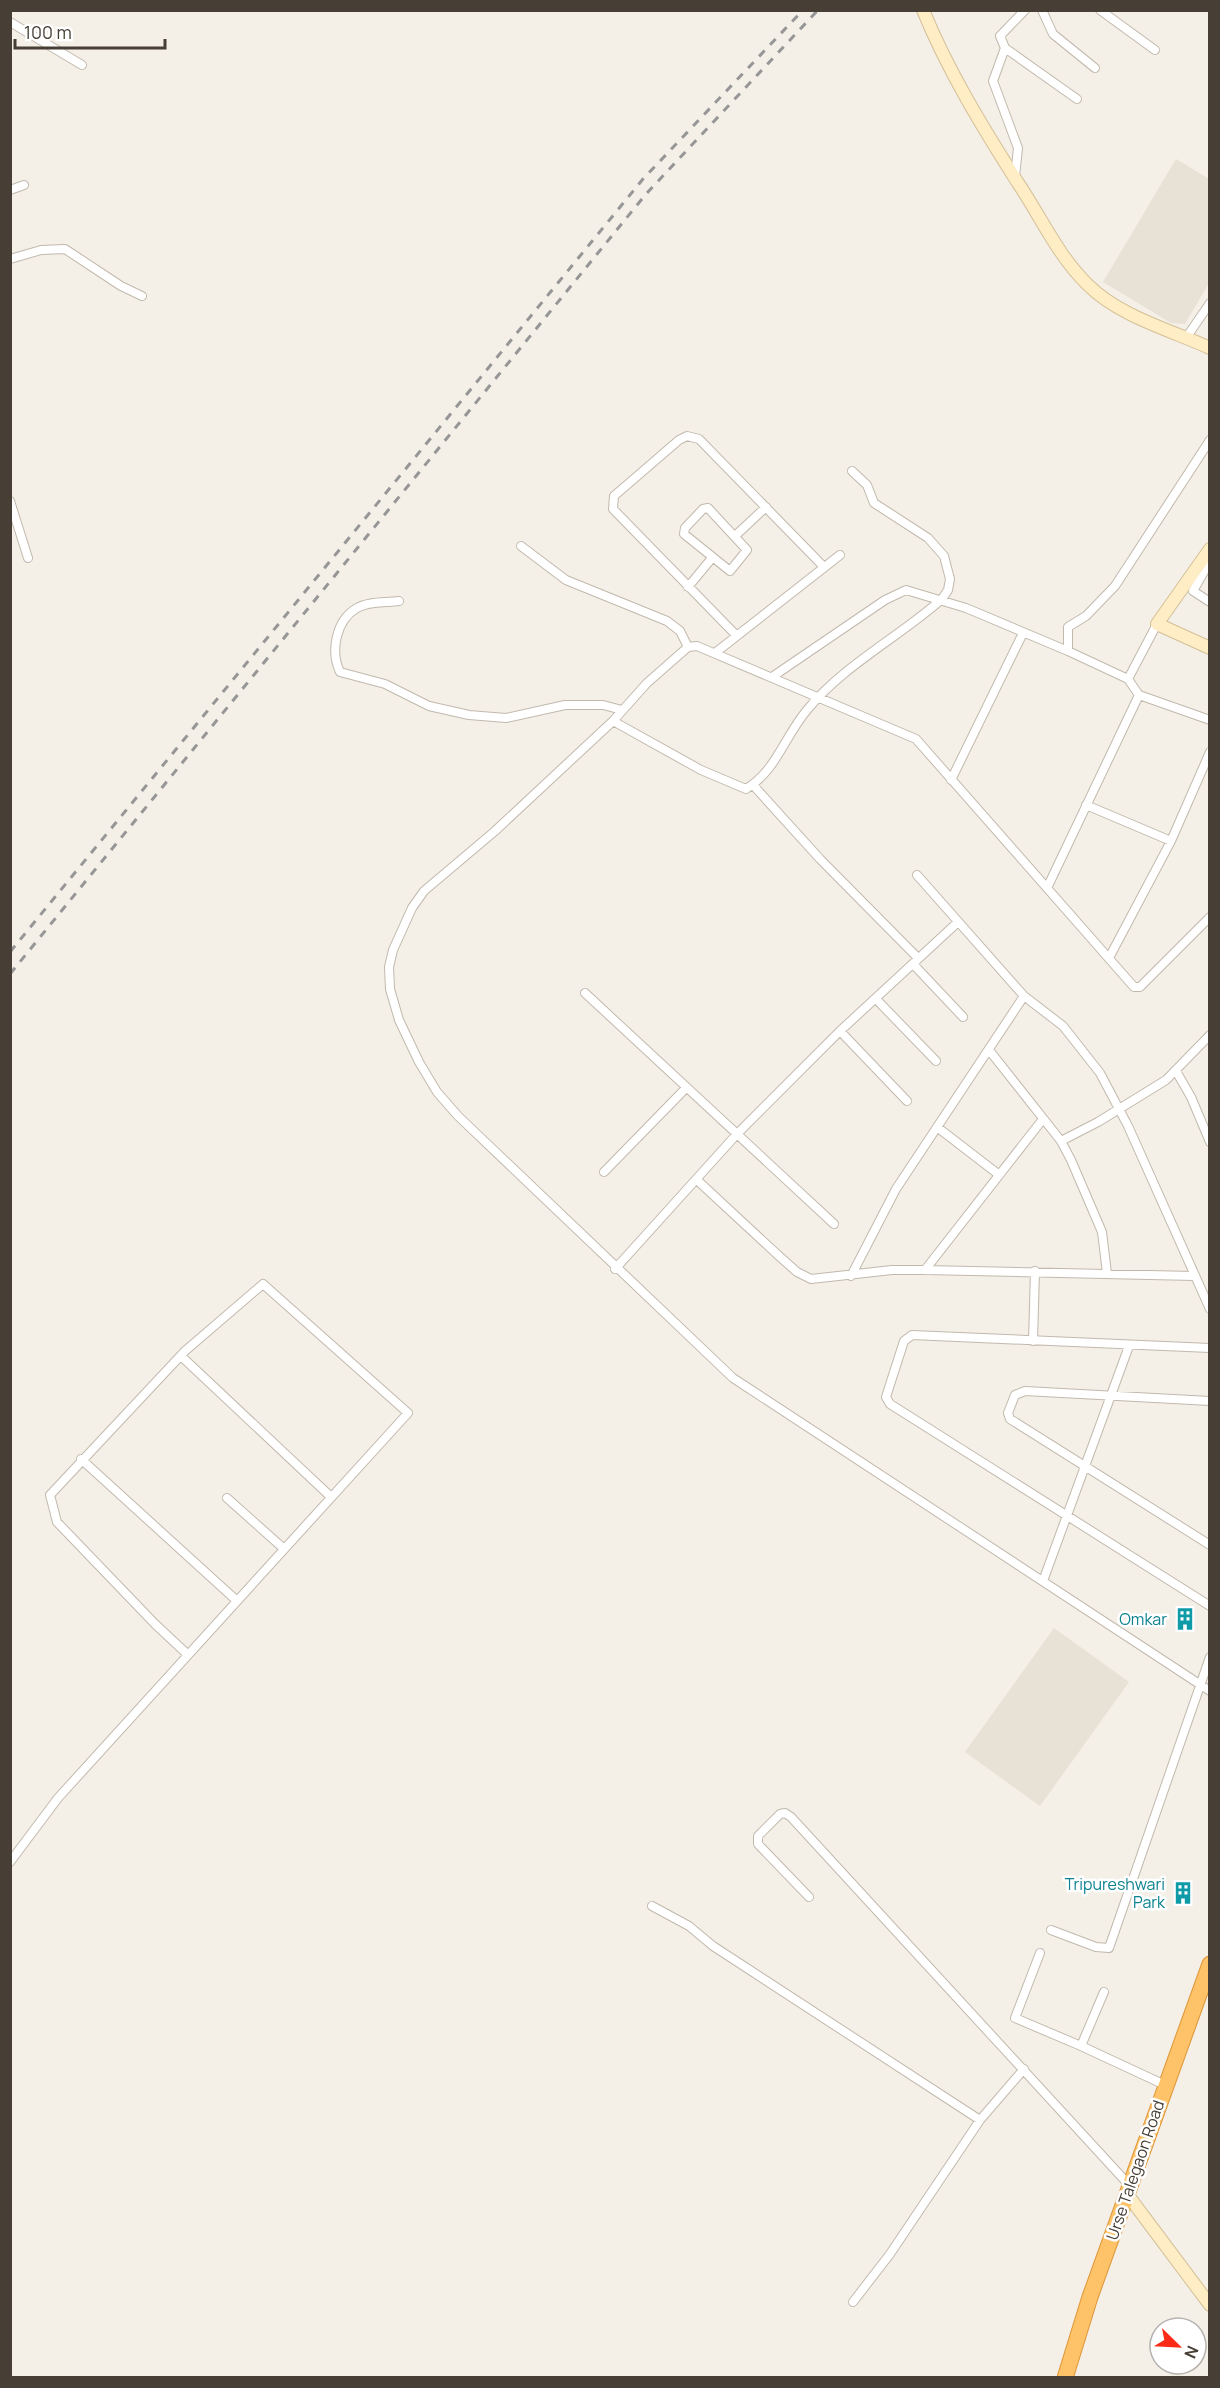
<svg xmlns="http://www.w3.org/2000/svg" width="1220" height="2388" font-family="Manrope,sans-serif">
  <style>
    .residential { fill: #e8e1d5 }
    .lines { fill: none; stroke-linecap: round; stroke-linejoin: round }
    .street-casing { stroke: #c2b9ad; stroke-width: 10 }
    .secondary-casing { stroke: #d4c097; stroke-width: 14 }
    .highway-casing { stroke: #de9637; stroke-width: 17 }
    .street { stroke: #fff; stroke-width: 8 }
    .secondary { stroke: #ffedc6; stroke-width: 12 }
    .highway { stroke: #fec268; stroke-width: 15 }
    .rail { stroke: #969696; stroke-width: 3; stroke-dasharray: 8 8; stroke-linecap: butt }
    .labels { text-anchor: middle; dominant-baseline: central; stroke-width: 5; stroke-linejoin: round; paint-order: stroke }
    .culture-label { font-size: 16px; fill: #0d838f; stroke: #fff; text-anchor: end }
    .street-label { font-size: 16px; fill: #473f36; stroke: #fff }
  </style>
  <rect width="100%" height="100%" fill="#f4efe7"/>
  <path class="residential" d="M 1176,159 L 1209,179 L 1209,283 L 1185,324 L 1171,323 L 1103,282 Z
    M 1054,1628 L 1129,1682 L 1040,1806 L 965,1752 Z"/>
  <g class="lines">
    <g class="street-casing">
      <path id="street" d="M 1025,10 L 1000,36 L 1005,48 L 1077,99
        M 1042,10 L 1053,34 L 1095,68
        M 1100,10 L 1155,50
        M 10,22 L 82,65
        M 1005,48 L 993,81 L 1018,148 L 1015,176
        M 10,190 L 24,185
        M 10,259 L 41,250 L 65,249 L 121,286 L 142,296
        M 1186,338 L 1210,303
        M 10,501 L 28,558
        M 708,508 L 747,550 L 730,571 L 684,534 L 685,528 L 703,509 Z
        M 735,536 L 766,507
        M 521,546 L 566,580 L 667,621 L 680,631 L 688,647
        M 1210,561 L 1193,591 L 1210,602
        M 688,587 L 712,558
        M 399,601 C 386,603 369,601 357,608 C 336,620 330,651 340,672 L 385,684 L 429,706 L 469,715 L 506,718 L 565,705 L 603,705 L 622,710
        M 736,635 L 613,509 L 614,496 L 679,440 L 687,436 L 699,439 L 824,567
        M 1068,651 L 1068,627 L 1086,616 L 1115,586 L 1210,440
        M 715,653 L 840,555
        M 772,677 L 885,600 L 906,590 L 966,608 L 1068,651 L 1128,679 L 1139,695 L 1210,720
        M 1128,679 L 1157,624
        M 613,721 L 701,770 L 746,789 C 776,771 785,736 807,710 C 844,665 899,637 942,599 L 948,590 L 950,579 L 944,556 L 928,538 L 874,503 L 867,485 L 852,471
        M 951,780 L 1023,633
        M 753,785 L 820,859 L 918,958
        M 1086,805 L 1171,841
        M 917,875 L 1024,996 L 1063,1026 L 1100,1073 L 1128,1126 L 1210,1309
        M 1048,886 L 1139,695
        M 1210,917 L 1140,987 L 1134,987 L 916,739 L 697,646 L 688,647 L 647,683 L 613,721 L 495,831 L 424,891 L 412,908 L 393,950 L 389,967 L 390,989 L 399,1020 L 419,1062 L 437,1092 L 458,1116 L 733,1378 L 1210,1691
        M 1109,958 L 1171,841 L 1210,752
        M 913,964 L 963,1017
        M 585,993 L 834,1224
        M 876,999 L 936,1061
        M 840,1031 L 907,1101
        M 989,1050 L 1061,1141 L 1071,1160 L 1102,1232 L 1107,1273
        M 1176,1071 L 1191,1097 L 1210,1142
        M 937,1127 L 998,1174
        M 1061,1141 L 1098,1122 L 1166,1080 L 1210,1035
        M 604,1172 L 686,1088
        M 697,1180 L 779,1256 L 797,1272 L 811,1279 L 892,1270 L 925,1270 L 1194,1276
        M 615,1269 L 737,1134 L 840,1031 L 958,922
        M 925,1270 L 1043,1119
        M 851,1276 L 896,1189 L 1024,996
        M 1033,1341 L 1035,1271
        M 1210,1348 L 912,1335 L 904,1341 L 886,1397 L 890,1404 L 1210,1606
        M 181,1356 L 330,1496
        M 1210,1401 L 1025,1391 L 1015,1395 L 1008,1413 L 1010,1419 L 1210,1545
        M 81,1459 L 236,1600
        M 227,1498 L 283,1548
        M 1043,1581 L 1129,1346
        M 10,1862 L 58,1798 L 408,1413 L 263,1284 L 185,1351 L 50,1495 L 57,1522 L 155,1624 L 186,1653
        M 809,1897 L 758,1844 L 758,1836 L 780,1814 L 785,1813 L 791,1817 L 1130,2186
        M 652,1906 L 689,1926 L 713,1946 L 980,2120
        M 1051,1930 L 1096,1947 L 1109,1948 L 1210,1657
        M 1040,1953 L 1015,2018 L 1081,2046 L 1104,1992
        M 1081,2046 L 1165,2085
        M 853,2302 L 890,2254 L 980,2120 L 1024,2069"/>
    </g>
    <g class="secondary-casing">
      <path id="secondary" d="M 923,10 C 948,71 983,128 1018,183 C 1041,217 1058,256 1088,285 C 1119,316 1170,330 1210,348
        M 1210,549 L 1157,624 L 1210,648
        M 1127,2194 L 1210,2305"/>
    </g>
    <g class="highway-casing">
      <path id="highway" d="M 1065,2378 L 1090,2297 L 1210,1964"/>
    </g>
    <use href="#street" class="street"/>
    <use href="#secondary" class="secondary"/>
    <use href="#highway" class="highway"/>
    <path class="rail" d="M 10,952 L 643,179 L 803,10
      M 10,974 L 646,194 L 818,10"/>
  </g>
  <defs>
    <g id="building-bare" transform="scale(1.8)"><path d="M-4-6H4V6H1V3H-1V6H-4ZM-2.5-4.3h1.7v1.8h-1.7ZM.8-4.3h1.7v1.8H.8ZM-2.5-1h1.7V.8h-1.7ZM.8-1h1.7V.8H.8Z" fill="#0f9aa8" stroke="#fff" stroke-width="2.5" paint-order="stroke"/></g>
  </defs>
  <g fill-rule="evenodd">
    <use href="#building-bare" x="1185" y="1619"/>
    <use href="#building-bare" x="1183" y="1893"/>
  </g>
  <g class="labels">
    <g class="culture-label">
      <text x="1167" y="1619">Omkar</text>
      <text x="1165" y="1884">Tripureshwari<tspan x="1165" dy="18">Park</tspan></text>
    </g>
    <g class="street-label">
      <text transform="translate(1135 2170) rotate(-71)">Urse Talegaon Road</text>
    </g>
  </g>
  <rect width="1220" height="2388" fill="none" stroke="#473f36" stroke-width="24"/>
  <g transform="translate(1178 2346) rotate(114)"><circle r="28" fill="#ffffff" stroke="#b5b2af" stroke-width="1.5"/>
  <path d="M0-4.5L10 22L0 15L-10 22Z" fill="#fb2b17"/>
  <text y="-9" font-size="16" font-weight="bold" text-anchor="middle" fill="#473f36">N</text>
  </g>
  <path d="M15 39v9h150v-9" fill="none" stroke="#473f36" stroke-width="3"/>
  <text x="24" y="39" font-size="18" fill="#473f36" stroke="#ffffff" stroke-width="4.5" paint-order="stroke">100 m</text>
</svg>
